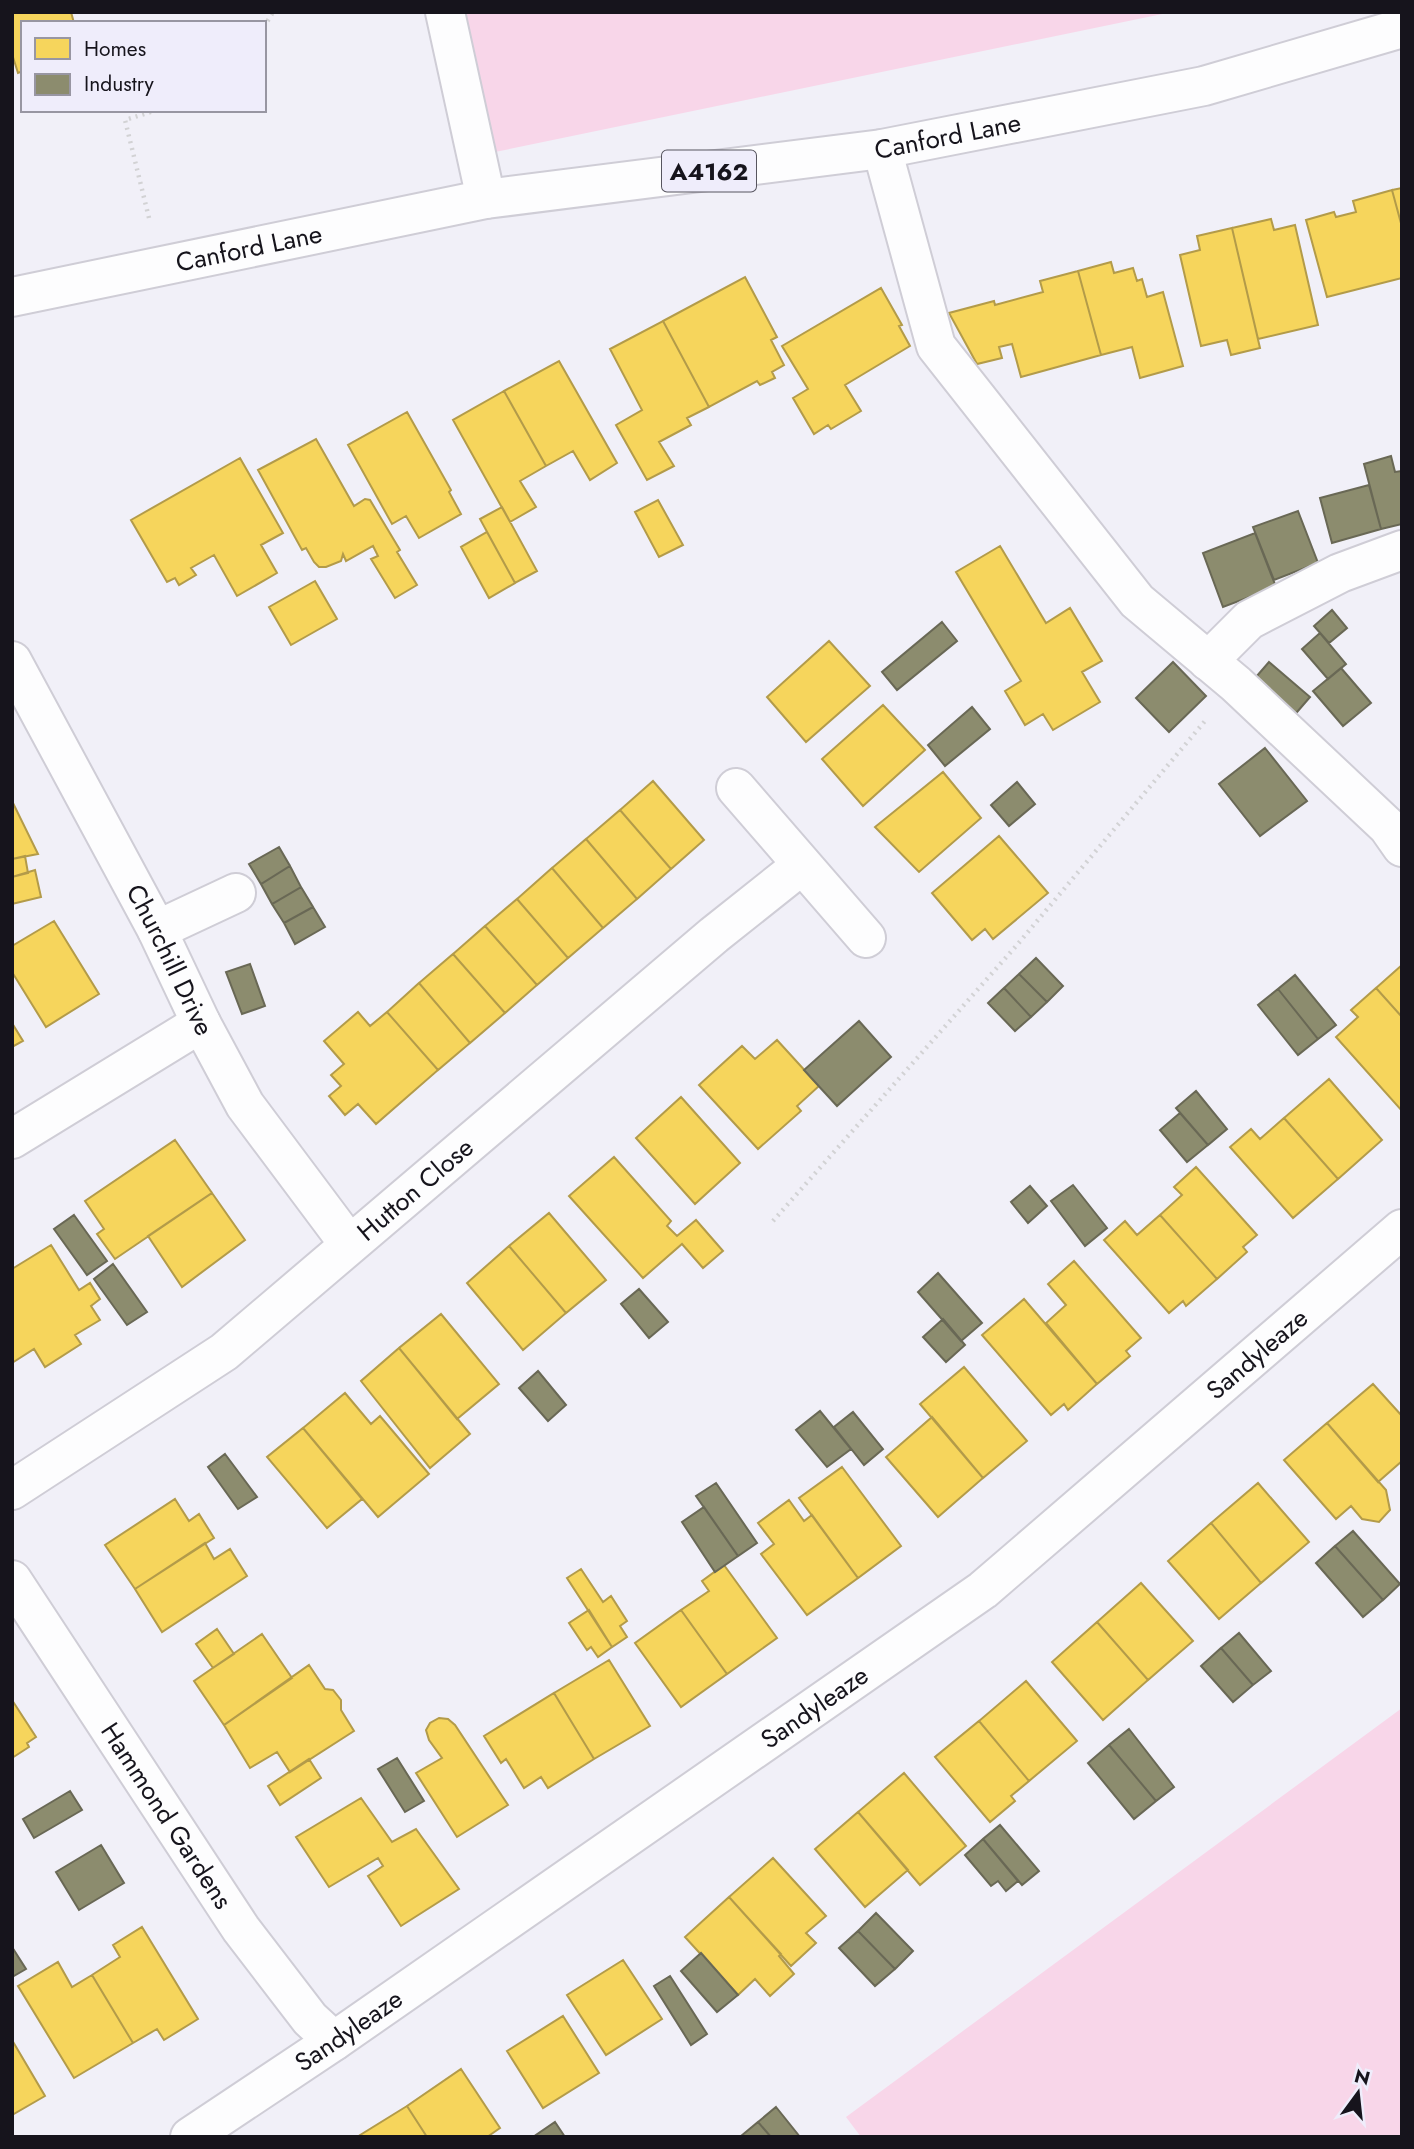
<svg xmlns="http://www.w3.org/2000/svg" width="1414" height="2149" font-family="Jost,sans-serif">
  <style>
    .green { fill: #f8d6e9 }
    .homes { fill: #f6d55c; stroke: #b39b49; stroke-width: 2 }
    .industry { fill: #8c8c6e; stroke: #696855; stroke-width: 2 }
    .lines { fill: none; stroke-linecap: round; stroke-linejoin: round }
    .minor-casing { stroke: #cfcdd6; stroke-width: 42 }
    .major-casing { stroke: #cfcdd6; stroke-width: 42 }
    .path { stroke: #d2d2d4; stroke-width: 4.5; stroke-dasharray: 2 5; stroke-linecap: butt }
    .minor { stroke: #fdfdfe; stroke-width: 38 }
    .major { stroke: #fdfdfe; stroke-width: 38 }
    .labels { text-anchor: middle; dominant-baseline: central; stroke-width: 7; stroke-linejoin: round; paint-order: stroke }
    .shield { fill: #efedfb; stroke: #57555f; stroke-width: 2 }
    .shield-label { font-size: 24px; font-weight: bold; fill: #16141c }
    .street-label { font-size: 26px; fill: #16141c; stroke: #efedfb }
  </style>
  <rect width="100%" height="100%" fill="#f1f0f8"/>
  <path class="green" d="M 465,12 L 1172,12 L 495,152 L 476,57 Z
    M 1402,1708 L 1402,2137 L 861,2137 L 846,2117 Z"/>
  <path class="homes" d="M 12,12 L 71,12 L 74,23 L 23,23 L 23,71 L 18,73 L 12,54 Z
    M 1402,188 L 1402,227 L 1392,190 Z
    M 1392,190 L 1402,227 L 1402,278 L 1327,297 L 1306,220 L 1334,212 L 1336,217 L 1356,212 L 1353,201 Z
    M 1271,219 L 1274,230 L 1295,225 L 1318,325 L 1258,339 L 1232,228 Z
    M 1232,228 L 1260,348 L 1231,355 L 1227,340 L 1201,346 L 1180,255 L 1200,250 L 1197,236 Z
    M 1111,262 L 1114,273 L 1133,268 L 1137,281 L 1142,279 L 1147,297 L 1163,292 L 1183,366 L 1140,378 L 1132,347 L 1101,355 L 1078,271 Z
    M 1078,271 L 1101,355 L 1021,377 L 1012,344 L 999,347 L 1002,358 L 977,364 L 949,313 L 994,301 L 995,305 L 1043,292 L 1040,281 Z
    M 745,277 L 777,337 L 771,340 L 784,365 L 772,372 L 775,378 L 760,385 L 757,381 L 709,407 L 663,321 Z
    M 881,288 L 902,325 L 899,326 L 910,346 L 845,385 L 861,411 L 831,429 L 828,425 L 814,434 L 793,398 L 808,389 L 782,346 Z
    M 663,321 L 709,407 L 687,418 L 691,425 L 659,442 L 674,466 L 647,480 L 616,425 L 642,410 L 610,349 Z
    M 559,361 L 617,463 L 590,480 L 573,451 L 546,466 L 504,391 Z
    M 504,391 L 546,466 L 520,481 L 536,507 L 510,522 L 453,420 Z
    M 407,412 L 451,490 L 449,492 L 461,514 L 419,538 L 406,516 L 392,524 L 348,445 Z
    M 316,439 L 354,506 L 365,499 L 370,500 L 400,550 L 397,552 L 417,585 L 395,598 L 371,559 L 378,556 L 373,546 L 346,561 L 343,554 L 341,561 L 326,567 L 319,567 L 314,562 L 306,548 L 302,550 L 258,470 Z
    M 240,458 L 283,533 L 261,545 L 277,573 L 237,596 L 214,555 L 191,568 L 196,575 L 179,585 L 175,578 L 167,582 L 131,520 Z
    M 658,500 L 683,545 L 659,557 L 635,512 Z
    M 502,507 L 537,571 L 515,583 L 480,519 Z
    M 487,532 L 515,583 L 489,598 L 461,547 Z
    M 1000,546 L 1046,623 L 1070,608 L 1102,661 L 1082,672 L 1100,702 L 1053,730 L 1043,714 L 1025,725 L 1005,691 L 1021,681 L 956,572 Z
    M 315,581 L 337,619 L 291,645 L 269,607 Z
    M 829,641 L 870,686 L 806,742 L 767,697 Z
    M 883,705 L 925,750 L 863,806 L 822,759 Z
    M 943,772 L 981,818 L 919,872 L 875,827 Z
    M 653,781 L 704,840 L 671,869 L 620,810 Z
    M 12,801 L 38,854 L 12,859 Z
    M 620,810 L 671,869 L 637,899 L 586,839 Z
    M 999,836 L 1048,893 L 993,939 L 985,929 L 972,940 L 932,893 Z
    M 586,839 L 637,899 L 603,928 L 552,868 Z
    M 25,856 L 28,873 L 12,877 L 12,859 Z
    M 552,868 L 603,928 L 568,958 L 517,899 Z
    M 35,870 L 41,897 L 12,904 L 12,877 Z
    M 517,899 L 568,958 L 537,985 L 485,926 Z
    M 54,921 L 99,994 L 46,1027 L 12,972 L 12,946 Z
    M 485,926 L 537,985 L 505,1013 L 453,954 Z
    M 453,954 L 505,1013 L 470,1043 L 419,983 Z
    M 1402,965 L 1402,1017 L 1376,988 Z
    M 419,983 L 470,1043 L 438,1070 L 387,1012 Z
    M 1376,988 L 1402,1017 L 1402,1111 L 1336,1037 L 1358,1017 L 1351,1010 Z
    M 358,1012 L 370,1026 L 387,1012 L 438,1070 L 376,1124 L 358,1104 L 345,1115 L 329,1096 L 341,1086 L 331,1075 L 344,1064 L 324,1041 Z
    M 12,1023 L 23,1041 L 12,1047 Z
    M 777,1040 L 819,1086 L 797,1106 L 801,1111 L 758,1149 L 699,1085 L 742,1046 L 755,1059 Z
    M 1329,1079 L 1382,1140 L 1338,1179 L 1284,1118 Z
    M 681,1097 L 740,1163 L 695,1204 L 636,1138 Z
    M 1284,1118 L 1338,1179 L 1293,1218 L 1230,1147 L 1251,1129 L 1260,1139 Z
    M 175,1140 L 212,1193 L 115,1259 L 97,1234 L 104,1229 L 85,1201 Z
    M 614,1157 L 671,1221 L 667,1226 L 677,1236 L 696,1220 L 723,1251 L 703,1268 L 682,1244 L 643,1278 L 569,1196 Z
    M 1196,1167 L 1257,1235 L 1243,1247 L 1247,1252 L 1217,1279 L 1160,1215 L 1182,1195 L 1174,1187 Z
    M 212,1193 L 245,1240 L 182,1287 L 148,1236 Z
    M 549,1213 L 606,1280 L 566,1313 L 509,1246 Z
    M 1160,1215 L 1217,1279 L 1186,1306 L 1183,1301 L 1169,1313 L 1104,1240 L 1125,1221 L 1137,1235 Z
    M 51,1245 L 79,1290 L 90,1283 L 100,1299 L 91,1306 L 100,1320 L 75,1335 L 81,1344 L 45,1367 L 34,1349 L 12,1363 L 12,1269 Z
    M 509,1246 L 566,1313 L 523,1350 L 467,1283 Z
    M 1074,1261 L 1141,1338 L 1126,1351 L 1130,1356 L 1097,1384 L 1046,1323 L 1066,1305 L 1048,1284 Z
    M 1024,1299 L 1097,1384 L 1068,1410 L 1064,1404 L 1051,1415 L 982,1335 Z
    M 441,1314 L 499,1384 L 457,1419 L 399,1348 Z
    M 399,1348 L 470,1434 L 430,1468 L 361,1381 Z
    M 964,1367 L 1027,1441 L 983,1478 L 920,1404 Z
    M 1373,1384 L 1402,1416 L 1402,1461 L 1378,1482 L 1327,1423 Z
    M 345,1393 L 371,1424 L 380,1416 L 429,1474 L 378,1517 L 303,1428 Z
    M 932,1417 L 983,1478 L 938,1517 L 886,1457 Z
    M 1327,1423 L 1386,1490 L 1390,1510 L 1379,1522 L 1362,1519 L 1351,1506 L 1336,1519 L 1284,1460 Z
    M 303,1428 L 362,1499 L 327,1528 L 267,1457 Z
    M 842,1467 L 901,1546 L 858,1578 L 799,1498 Z
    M 1258,1483 L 1309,1542 L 1261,1583 L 1211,1523 Z
    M 175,1499 L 189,1521 L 199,1514 L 214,1538 L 135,1589 L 105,1545 Z
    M 789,1500 L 804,1521 L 812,1515 L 858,1578 L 807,1615 L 761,1554 L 774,1544 L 758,1523 Z
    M 1211,1523 L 1261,1583 L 1219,1619 L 1168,1561 Z
    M 205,1543 L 214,1559 L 230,1549 L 247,1576 L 162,1632 L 135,1589 Z
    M 724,1565 L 777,1638 L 727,1674 L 681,1610 L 709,1591 L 702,1581 Z
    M 581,1569 L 603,1602 L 611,1596 L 627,1621 L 620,1626 L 627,1637 L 612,1647 L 567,1578 Z
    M 1141,1583 L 1193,1641 L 1148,1680 L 1097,1622 Z
    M 589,1610 L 612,1647 L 598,1657 L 591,1647 L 587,1650 L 569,1623 Z
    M 681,1610 L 727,1674 L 681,1707 L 635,1643 Z
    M 1097,1622 L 1148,1680 L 1103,1720 L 1052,1662 Z
    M 217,1629 L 234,1654 L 213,1668 L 196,1644 Z
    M 262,1634 L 292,1678 L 224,1725 L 194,1681 Z
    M 609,1660 L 650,1726 L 594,1759 L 554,1693 Z
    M 309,1665 L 325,1689 L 333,1690 L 341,1700 L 341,1710 L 354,1731 L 290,1772 L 277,1752 L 250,1768 L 224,1725 Z
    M 1026,1681 L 1077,1741 L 1029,1781 L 979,1721 Z
    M 554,1693 L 594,1759 L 548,1788 L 541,1777 L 524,1788 L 506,1759 L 501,1763 L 484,1736 Z
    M 12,1700 L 36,1737 L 27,1743 L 29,1747 L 12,1758 Z
    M 439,1718 L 448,1719 L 455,1725 L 508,1805 L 457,1837 L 416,1773 L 442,1758 L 429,1740 L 426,1730 L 430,1723 Z
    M 979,1721 L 1029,1781 L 1011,1796 L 1015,1801 L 990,1822 L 935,1757 Z
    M 309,1759 L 321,1778 L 280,1805 L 268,1786 Z
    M 904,1773 L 966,1846 L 920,1885 L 858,1812 Z
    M 361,1798 L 392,1842 L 416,1829 L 459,1889 L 401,1926 L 368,1876 L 383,1866 L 378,1858 L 329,1887 L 296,1837 Z
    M 858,1812 L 908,1870 L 865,1907 L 815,1849 Z
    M 773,1858 L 826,1916 L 806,1933 L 816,1943 L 791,1966 L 729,1897 Z
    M 729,1897 L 781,1954 L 779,1956 L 794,1974 L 770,1996 L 755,1979 L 738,1995 L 685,1937 Z
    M 142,1927 L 198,2019 L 164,2040 L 157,2029 L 133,2043 L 92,1975 L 120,1957 L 113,1945 Z
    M 623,1960 L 662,2019 L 606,2055 L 567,1995 Z
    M 58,1962 L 72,1987 L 92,1975 L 133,2043 L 74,2078 L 18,1986 Z
    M 563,2016 L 599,2073 L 543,2108 L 507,2051 Z
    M 12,2040 L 45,2096 L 12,2115 Z
    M 461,2069 L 500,2128 L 487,2137 L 427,2137 L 407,2106 Z
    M 407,2106 L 427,2137 L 357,2137 Z"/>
  <path class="industry" d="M 1391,456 L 1395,472 L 1402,471 L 1402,524 L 1381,529 L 1364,464 Z
    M 1369,485 L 1381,529 L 1332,543 L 1320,498 Z
    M 1298,511 L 1318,563 L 1274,580 L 1253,527 Z
    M 1255,533 L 1276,587 L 1223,607 L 1203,553 Z
    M 1332,610 L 1347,628 L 1329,643 L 1314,626 Z
    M 942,622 L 957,641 L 897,690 L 882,672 Z
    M 1320,633 L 1346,664 L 1328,679 L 1302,649 Z
    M 1173,662 L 1206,696 L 1169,732 L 1136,698 Z
    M 1269,662 L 1310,697 L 1291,719 L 1250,684 Z
    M 1341,668 L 1371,703 L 1343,726 L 1313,691 Z
    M 972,707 L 990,729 L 945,766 L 928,745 Z
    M 1265,748 L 1307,801 L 1260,836 L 1219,784 Z
    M 1017,782 L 1035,804 L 1009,826 L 991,805 Z
    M 279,847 L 290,866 L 261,884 L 249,864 Z
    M 290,866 L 301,887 L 272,904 L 261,884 Z
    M 301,887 L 313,907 L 284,923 L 272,904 Z
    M 313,907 L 325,927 L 295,944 L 284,923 Z
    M 1036,958 L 1063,986 L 1047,1002 L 1019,974 Z
    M 250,964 L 265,1006 L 242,1014 L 226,972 Z
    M 1019,974 L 1047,1002 L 1031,1017 L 1004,988 Z
    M 1295,975 L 1336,1025 L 1318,1039 L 1278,989 Z
    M 1004,988 L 1031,1017 L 1015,1031 L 988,1003 Z
    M 1278,989 L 1318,1039 L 1298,1055 L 1258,1005 Z
    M 859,1021 L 891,1057 L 837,1106 L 804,1070 Z
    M 1196,1091 L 1227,1129 L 1208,1145 L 1176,1108 Z
    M 1180,1113 L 1208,1145 L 1187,1162 L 1160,1130 Z
    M 1073,1185 L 1107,1228 L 1085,1246 L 1051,1201 Z
    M 1030,1186 L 1047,1206 L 1028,1223 L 1011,1202 Z
    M 74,1215 L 107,1261 L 87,1275 L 54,1229 Z
    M 113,1264 L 147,1312 L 127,1325 L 94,1279 Z
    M 938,1273 L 982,1323 L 961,1341 L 918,1292 Z
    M 639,1289 L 668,1322 L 649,1338 L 621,1304 Z
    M 943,1319 L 965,1345 L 946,1362 L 923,1337 Z
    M 538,1371 L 566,1405 L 548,1421 L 519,1388 Z
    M 820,1411 L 851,1449 L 827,1467 L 796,1430 Z
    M 853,1412 L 883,1449 L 864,1465 L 834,1427 Z
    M 225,1454 L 257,1497 L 238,1509 L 208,1467 Z
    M 716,1483 L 757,1543 L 738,1556 L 696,1496 Z
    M 704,1507 L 738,1556 L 715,1572 L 682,1522 Z
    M 1353,1531 L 1400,1584 L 1383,1600 L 1335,1546 Z
    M 1335,1546 L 1383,1600 L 1363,1617 L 1316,1563 Z
    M 1239,1633 L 1271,1671 L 1253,1685 L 1221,1648 Z
    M 1221,1648 L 1253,1685 L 1233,1702 L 1201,1666 Z
    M 1129,1729 L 1174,1787 L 1156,1801 L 1109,1745 Z
    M 1109,1745 L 1156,1801 L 1134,1819 L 1088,1763 Z
    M 397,1758 L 424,1801 L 405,1812 L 378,1769 Z
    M 70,1791 L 82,1810 L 34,1838 L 23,1819 Z
    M 1000,1825 L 1039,1871 L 1022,1885 L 983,1839 Z
    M 983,1839 L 1018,1881 L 1006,1891 L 998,1881 L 991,1886 L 965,1855 Z
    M 101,1845 L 124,1883 L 79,1910 L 56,1872 Z
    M 876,1913 L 913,1951 L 895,1969 L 858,1931 Z
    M 858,1931 L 895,1969 L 875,1986 L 839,1948 Z
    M 12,1947 L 26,1969 L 12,1977 Z
    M 701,1953 L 738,1995 L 717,2012 L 681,1971 Z
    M 670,1976 L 707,2034 L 691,2045 L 654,1986 Z
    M 776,2107 L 800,2137 L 771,2137 L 758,2122 Z
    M 555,2122 L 565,2137 L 533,2137 Z
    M 758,2122 L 771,2137 L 742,2137 L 741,2136 Z"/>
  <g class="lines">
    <g class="minor-casing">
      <g id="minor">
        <path d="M 445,12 L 486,199"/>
        <path d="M 882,149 L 936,346 L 1137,601 L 1236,684 L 1388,827 L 1402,847"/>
        <path id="s1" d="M 12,661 L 157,930 L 201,1023 L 245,1105 L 349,1244"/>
        <path d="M 1208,661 L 1249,620 L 1340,573 L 1402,550"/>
        <path d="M 736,788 L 866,938"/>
        <path d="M 157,930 L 236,893"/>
        <path d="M 12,1139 L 201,1023"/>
        <path id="s2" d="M 12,1490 L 224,1352 L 714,935 L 802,865"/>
        <path id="s3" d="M 12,1580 L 241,1929 L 310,2019 L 334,2041"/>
        <path id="s4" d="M 190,2137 L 334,2041 L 983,1590 L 1402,1229"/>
      </g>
    </g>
    <g class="major-casing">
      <g id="major">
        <path id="s5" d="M 12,297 L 486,199 L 882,149 L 1204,86 L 1402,28"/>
      </g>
    </g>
    <path class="path" d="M 264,27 L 273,12
      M 149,218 L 125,120 L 157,110
      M 773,1221 L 1017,945 L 1205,721"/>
    <use href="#minor" class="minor"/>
    <use href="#major" class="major"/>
  </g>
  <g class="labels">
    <rect class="shield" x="662" y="150.5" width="94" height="41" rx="5"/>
    <g class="shield-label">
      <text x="709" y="171">A4162</text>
    </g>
    <g class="street-label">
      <text stroke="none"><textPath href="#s5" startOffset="950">Canford Lane</textPath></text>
      <text stroke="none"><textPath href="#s5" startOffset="242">Canford Lane</textPath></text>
      <text stroke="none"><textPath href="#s1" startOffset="338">Churchill Drive</textPath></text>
      <text stroke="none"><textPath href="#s2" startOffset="504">Hutton Close</textPath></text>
      <text stroke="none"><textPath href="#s4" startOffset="1325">Sandyleaze</textPath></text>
      <text stroke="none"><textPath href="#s4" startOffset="758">Sandyleaze</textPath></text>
      <text stroke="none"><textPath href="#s3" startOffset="282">Hammond Gardens</textPath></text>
      <text stroke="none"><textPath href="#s4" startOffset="191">Sandyleaze</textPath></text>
    </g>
  </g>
  <rect width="1414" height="2149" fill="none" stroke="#16141c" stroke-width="28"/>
  <rect x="21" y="21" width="245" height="91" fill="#efedfb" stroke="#9896a2" stroke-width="2"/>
  <rect x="35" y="38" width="35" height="21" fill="#f6d55c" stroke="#9896a2" stroke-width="2"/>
  <text x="84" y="56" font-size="21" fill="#16141c">Homes</text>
  <rect x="35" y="74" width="35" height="21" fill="#8c8c6e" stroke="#9896a2" stroke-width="2"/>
  <text x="84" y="91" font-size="21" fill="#16141c">Industry</text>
  <g transform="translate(1358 2093) rotate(15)" stroke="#efedfb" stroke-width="5" paint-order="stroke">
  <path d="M0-5L12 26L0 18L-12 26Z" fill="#16141c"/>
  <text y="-10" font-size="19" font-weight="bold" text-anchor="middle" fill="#16141c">N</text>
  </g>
</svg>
